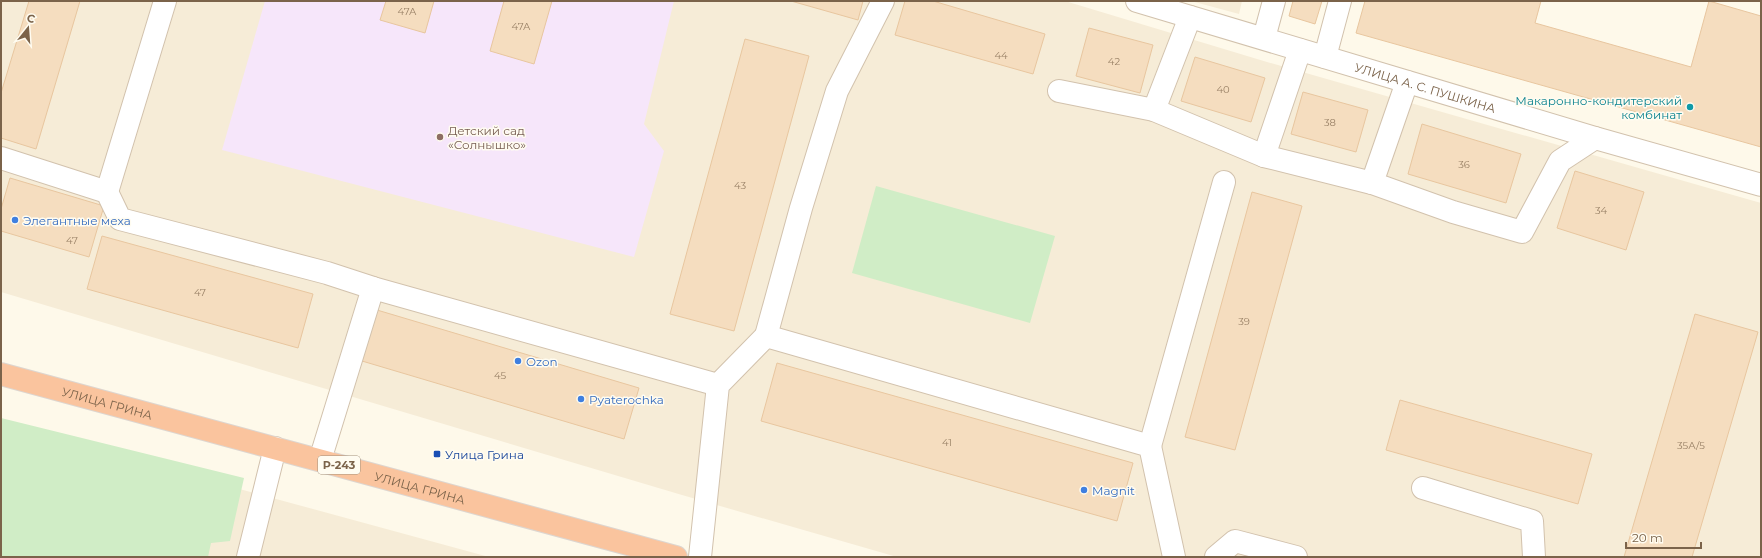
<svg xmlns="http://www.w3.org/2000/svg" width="1762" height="558" font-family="Montserrat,sans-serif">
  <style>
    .residential { fill: #f6ecd7 }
    .education { fill: #f6e6fa }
    .green { fill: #d0edc6 }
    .building { fill: #f5ddbf; stroke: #e8c69f }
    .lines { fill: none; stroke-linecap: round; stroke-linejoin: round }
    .minor-casing { stroke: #d2c2ad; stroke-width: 24 }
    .highway-casing { stroke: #ddd6d0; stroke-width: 24 }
    .minor { stroke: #fff; stroke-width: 22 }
    .highway { stroke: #fac49e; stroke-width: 22 }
    .culture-dot { fill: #0f9aa8; stroke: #fffcf1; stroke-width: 1.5 }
    .education-dot { fill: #8d6e63; stroke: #fffcf1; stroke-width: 1.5 }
    .shop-dot { fill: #3f7fe0; stroke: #fffcf1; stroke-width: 1.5 }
    .transit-dot { fill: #1a4fb4; stroke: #fffcf1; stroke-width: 1.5 }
    .labels { text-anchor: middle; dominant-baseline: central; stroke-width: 3; stroke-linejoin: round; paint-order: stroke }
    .number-label { font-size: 10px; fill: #9a8267 }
    .shield { fill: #fffcf1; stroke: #a3917c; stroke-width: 1 }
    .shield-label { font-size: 11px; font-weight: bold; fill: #7b634a }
    .street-label { font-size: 12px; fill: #7b634a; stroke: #fffcf1 }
    .culture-label { font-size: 12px; fill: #0d838f; stroke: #fffcf1; text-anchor: end }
    .education-label { font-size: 12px; fill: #785e54; stroke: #fffcf1; text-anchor: start }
    .shop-label { font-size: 12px; fill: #366cbe; stroke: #fffcf1; text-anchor: start }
    .transit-label { font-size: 12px; fill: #164399; stroke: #fffcf1; text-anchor: start }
  </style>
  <rect width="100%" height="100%" fill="#fef9ea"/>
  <path class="residential" d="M 1,1 L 1065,1 L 1267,62 L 1761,203 L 1761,557 L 897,557 L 682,495 L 1,292 Z
    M 1191,1 L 1242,1 L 1239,14 Z
    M 170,470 L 489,557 L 148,557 Z"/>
  <path class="education" d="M 265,1 L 674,1 L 644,124 L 664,151 L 634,257 L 222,150 Z"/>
  <path class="green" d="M 876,186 L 1055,236 L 1030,323 L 852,273 Z
    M 1,418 L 244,478 L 230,541 L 211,543 L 208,557 L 1,557 Z"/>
  <path class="building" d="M 29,1 L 80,1 L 36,149 L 1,138 L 1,93 Z
    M 386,1 L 434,1 L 425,33 L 380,20 Z
    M 504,1 L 552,1 L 534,64 L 490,51 Z
    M 791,1 L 863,1 L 858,20 Z
    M 905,1 L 933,1 L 1045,34 L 1033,74 L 895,35 Z
    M 1293,1 L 1322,1 L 1315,24 L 1289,16 Z
    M 1365,1 L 1541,1 L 1535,23 L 1691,67 L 1709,1 L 1761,16 L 1761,147 L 1356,33 Z
    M 1089,28 L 1153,45 L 1140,93 L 1076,76 Z
    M 745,39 L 809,56 L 734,331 L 670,314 Z
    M 1195,57 L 1265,78 L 1251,122 L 1181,101 Z
    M 1303,92 L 1368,110 L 1356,152 L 1291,134 Z
    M 1422,124 L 1521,154 L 1506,203 L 1408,174 Z
    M 1575,171 L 1644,192 L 1626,250 L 1557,228 Z
    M 10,178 L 104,206 L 89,257 L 1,231 L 1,209 Z
    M 1252,192 L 1302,206 L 1235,450 L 1185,437 Z
    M 102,236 L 313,294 L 298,348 L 87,289 Z
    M 377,310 L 639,388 L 624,439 L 362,361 Z
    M 1695,314 L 1758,332 L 1692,557 L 1624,557 Z
    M 777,363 L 1133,463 L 1117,521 L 761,421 Z
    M 1400,400 L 1592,454 L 1578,504 L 1386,450 Z"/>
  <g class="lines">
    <g class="minor-casing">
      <g id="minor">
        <path id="s1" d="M 1137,1 L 1595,138 L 1761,185"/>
        <path d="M 1264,38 L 1274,1"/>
        <path d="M 1325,57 L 1340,1"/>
        <path d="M 1059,91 L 1154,110 L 1264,156 L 1372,183 L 1453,212 L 1522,232 L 1560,161 L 1595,138"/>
        <path d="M 1154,110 L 1190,17"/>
        <path d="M 1264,156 L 1300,50"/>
        <path d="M 1,158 L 107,192 L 120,219 L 327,273 L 373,288 L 718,385"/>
        <path d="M 1372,183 L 1407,82"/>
        <path d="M 107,192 L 165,1"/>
        <path d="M 766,336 L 801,208 L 837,91 L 883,1"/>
        <path d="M 1150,446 L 1224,182"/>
        <path d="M 320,460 L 373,288"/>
        <path d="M 1423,488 L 1532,521 L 1534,557"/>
        <path d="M 248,557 L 275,448"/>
        <path d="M 700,557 L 718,385 L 766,336 L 1150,446 L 1174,557"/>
        <path d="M 1216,557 L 1235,541 L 1296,557"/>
      </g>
    </g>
    <g class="highway-casing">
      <g id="highway">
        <path id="s2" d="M 1,374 L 676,557"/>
      </g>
    </g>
    <use href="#minor" class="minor"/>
    <use href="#highway" class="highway"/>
  </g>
  <circle class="culture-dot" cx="1690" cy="107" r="4"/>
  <circle class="education-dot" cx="440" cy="137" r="4"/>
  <g class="shop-dot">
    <circle cx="15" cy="220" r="4"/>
    <circle cx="518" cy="361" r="4"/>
    <circle cx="581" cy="399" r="4"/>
    <circle cx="1084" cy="490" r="4"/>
  </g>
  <rect class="transit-dot" x="433" y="450" width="8" height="8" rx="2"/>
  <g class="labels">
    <g class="number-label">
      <text x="407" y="11">47А</text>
      <text x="521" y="26">47А</text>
      <text x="1001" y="55">44</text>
      <text x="1114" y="61">42</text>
      <text x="1223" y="89">40</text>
      <text x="1330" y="122">38</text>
      <text x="1464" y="164">36</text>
      <text x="740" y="185">43</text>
      <text x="1601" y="210">34</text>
      <text x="72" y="240">47</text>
      <text x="200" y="292">47</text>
      <text x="1244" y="321">39</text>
      <text x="500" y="375">45</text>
      <text x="947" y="442">41</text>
      <text x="1691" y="445">35А/5</text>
    </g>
    <rect class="shield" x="318" y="456" width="42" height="18" rx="3"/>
    <g class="shield-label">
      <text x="339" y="465">Р-243</text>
    </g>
    <g class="street-label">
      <text stroke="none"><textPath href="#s1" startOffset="301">УЛИЦА А. С. ПУШКИНА</textPath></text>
      <text stroke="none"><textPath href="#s2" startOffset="110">УЛИЦА ГРИНА</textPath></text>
      <text stroke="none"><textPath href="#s2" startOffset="434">УЛИЦА ГРИНА</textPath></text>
    </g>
    <g class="culture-label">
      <text x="1682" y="100">Макаронно-кондитерский<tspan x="1682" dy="14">комбинат</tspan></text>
    </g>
    <g class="education-label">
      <text x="448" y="130">Детский сад<tspan x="448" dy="14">«Солнышко»</tspan></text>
    </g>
    <g class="shop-label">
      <text x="23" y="220">Элегантные меха</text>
      <text x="526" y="361">Ozon</text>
      <text x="589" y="399">Pyaterochka</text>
      <text x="1092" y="490">Magnit</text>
    </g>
    <g class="transit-label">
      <text x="445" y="454">Улица Грина</text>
    </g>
  </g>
  <rect width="1762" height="558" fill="none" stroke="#7b634a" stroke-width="4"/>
  <g transform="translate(28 28) rotate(17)" stroke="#fffcf1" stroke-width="3" paint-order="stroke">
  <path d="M0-3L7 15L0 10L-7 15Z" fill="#7b634a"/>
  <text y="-6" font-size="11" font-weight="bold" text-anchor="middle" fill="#7b634a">С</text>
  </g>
  <path d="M1626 542v6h75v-6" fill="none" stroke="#7b634a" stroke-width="2"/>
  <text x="1632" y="542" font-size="12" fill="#7b634a" stroke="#fffcf1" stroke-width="3" paint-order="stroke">20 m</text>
</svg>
